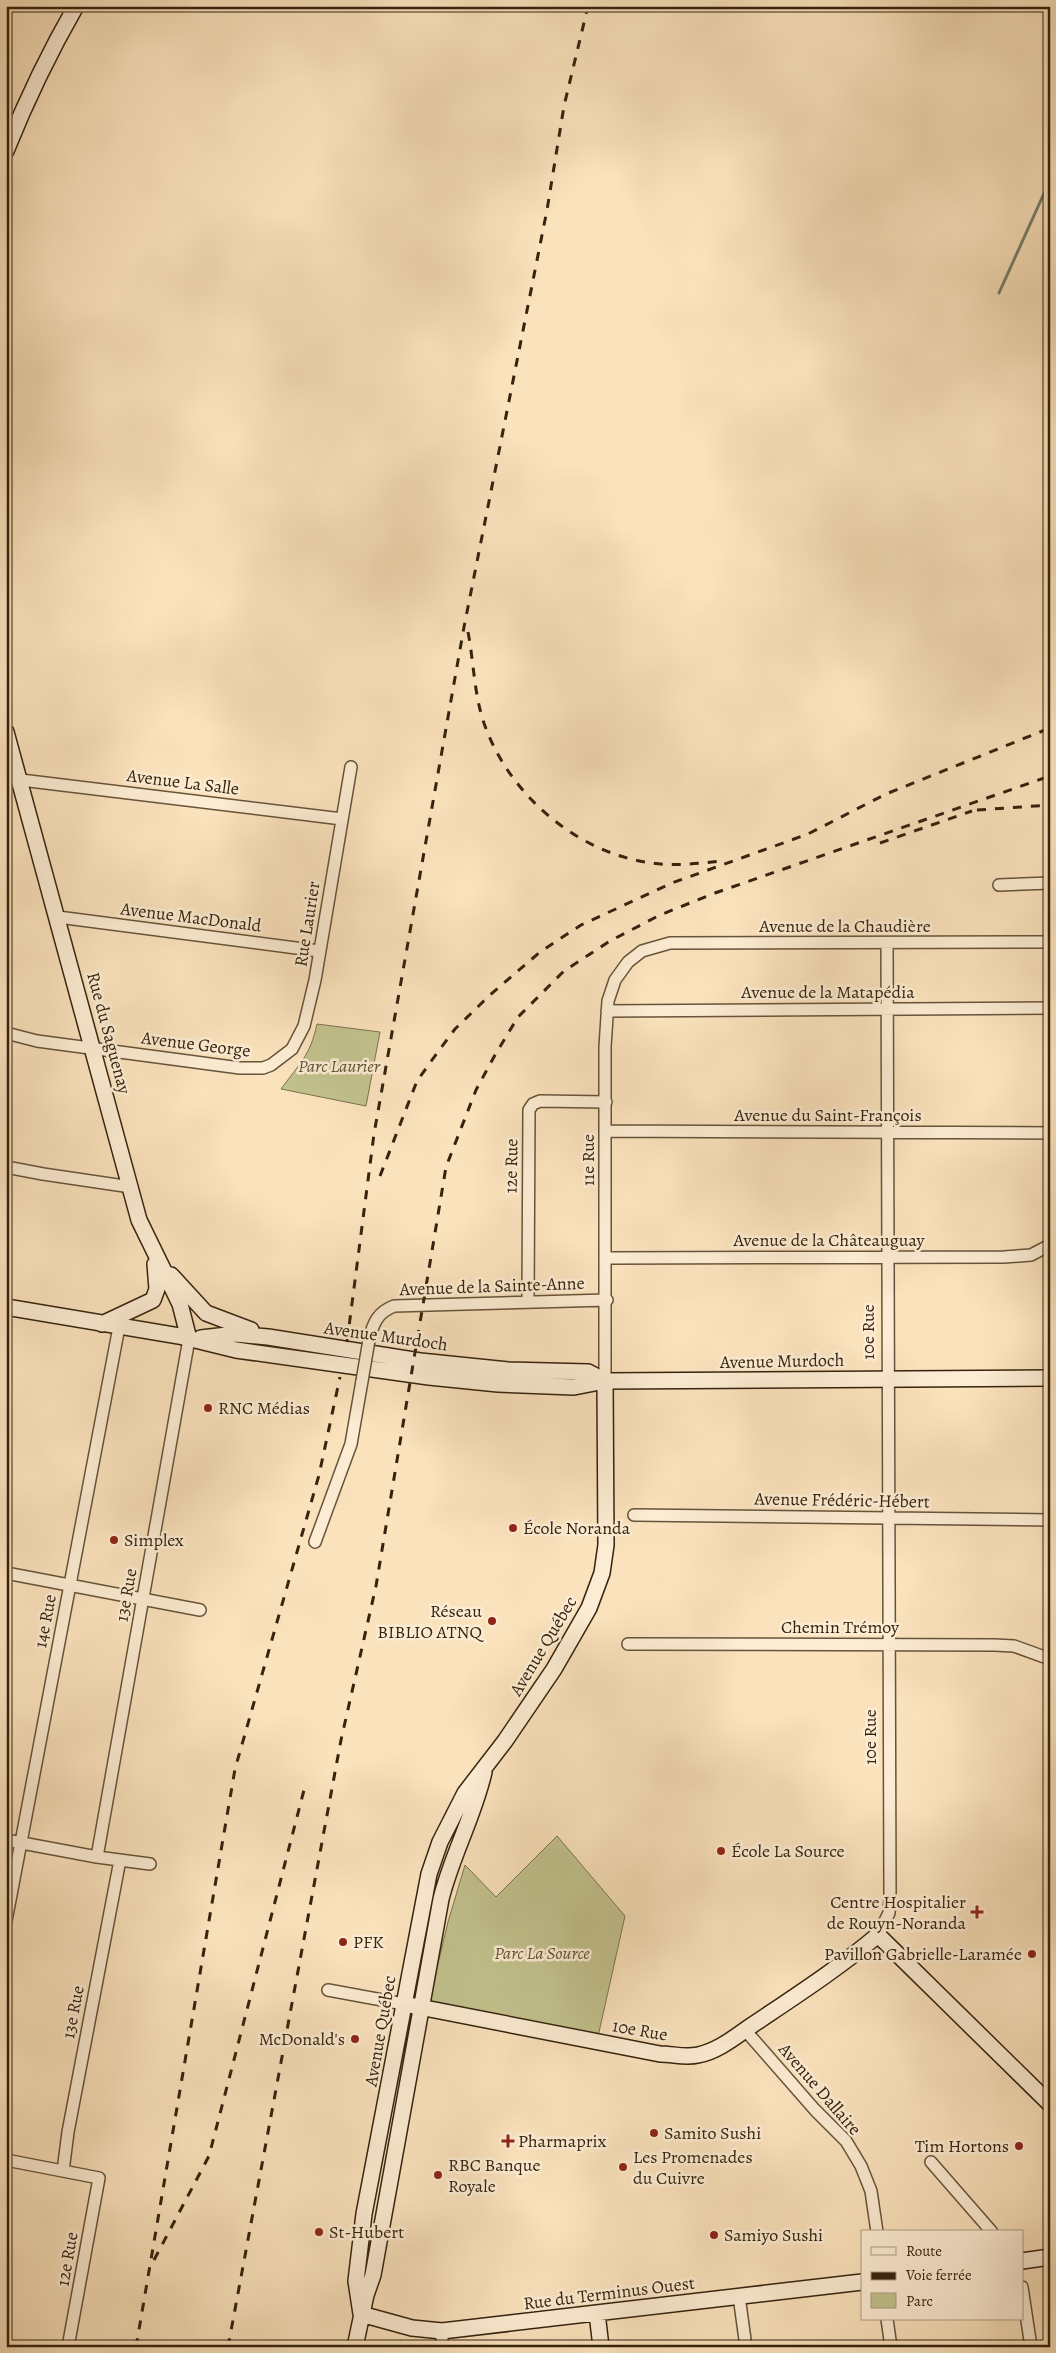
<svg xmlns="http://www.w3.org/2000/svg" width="1056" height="2353" font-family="Alegreya,serif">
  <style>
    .green { fill: #c2c28e; stroke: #7c724e }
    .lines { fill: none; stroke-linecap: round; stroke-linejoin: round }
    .stream { stroke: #748070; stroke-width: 3 }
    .street-casing { stroke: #66533a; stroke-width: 14 }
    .secondary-casing { stroke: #35230e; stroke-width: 18 }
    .street { stroke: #fcecd3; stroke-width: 11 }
    .secondary { stroke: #fcecd3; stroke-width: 15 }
    .rail { stroke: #35230e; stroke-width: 3; stroke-dasharray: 9 9; stroke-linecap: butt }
    .street-bridge-casing { stroke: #66533a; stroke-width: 14; stroke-linecap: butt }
    .street-bridge { stroke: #fcecd3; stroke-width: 11 }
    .poi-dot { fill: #8f2418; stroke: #fcecd3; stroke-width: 2 }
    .labels { text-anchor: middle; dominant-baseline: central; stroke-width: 5; stroke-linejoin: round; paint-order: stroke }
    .street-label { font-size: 18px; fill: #35230e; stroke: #fcecd3 }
    .park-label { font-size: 18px; font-style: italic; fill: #5f5334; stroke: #fcecd3 }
    .poi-label { font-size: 18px; fill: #35230e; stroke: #fcecd3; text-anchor: start }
  </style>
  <rect width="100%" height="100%" fill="#fae2bc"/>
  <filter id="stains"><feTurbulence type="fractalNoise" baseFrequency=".004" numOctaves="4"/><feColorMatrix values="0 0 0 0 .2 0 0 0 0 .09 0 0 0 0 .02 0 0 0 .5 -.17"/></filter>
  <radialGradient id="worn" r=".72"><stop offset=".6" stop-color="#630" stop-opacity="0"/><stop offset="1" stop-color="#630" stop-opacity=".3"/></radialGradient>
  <path class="green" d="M 317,1024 L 380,1032 L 366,1106 L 281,1089 C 300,1063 310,1056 317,1024 Z
    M 557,1836 L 625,1916 L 597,2041 L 429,2001 L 448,1922 L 465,1865 L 496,1897 Z"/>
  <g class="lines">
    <path class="stream" d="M 999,293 L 1050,180"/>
    <g class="street-casing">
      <path id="street" d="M 21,780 L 342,819
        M 999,885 L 1050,883
        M 58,917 L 319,951
        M 607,1011 L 1050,1008
        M 6,1033 L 37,1041 L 240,1068 L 263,1068 L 271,1065 L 292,1049 L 304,1026 L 315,980 L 351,767
        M 606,1131 L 1050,1133
        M 6,1167 L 43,1174 L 131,1187
        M 606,1258 L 1004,1257 L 1031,1255 L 1050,1245
        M 528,1302 L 529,1110 L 533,1104 L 540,1101 L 606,1102
        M 369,1340 C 373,1323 378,1312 394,1306 L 607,1300
        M 605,1381 L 605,1047 L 608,1001 L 615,980 L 628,962 L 642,951 L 670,943 L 1050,942
        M 634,1515 L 1050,1520
        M 315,1542 L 351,1444 L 362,1381
        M 6,1573 L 200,1610
        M 628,1644 L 994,1645 L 1014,1646 L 1050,1659
        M 6,1840 L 97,1857 L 150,1864
        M 97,1857 L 189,1339
        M 6,1921 L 119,1327
        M 878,1935 L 889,1913 L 890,1898 L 887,943
        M 328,1990 L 404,2004
        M 745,2030 L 815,2110 L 846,2141 L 861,2166 L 871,2191 L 877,2232
        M 6,2160 L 99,2178 L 68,2347
        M 931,2162 L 992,2232
        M 63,2171 L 68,2132 L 120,1860
        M 1022,2287 L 1031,2347
        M 739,2296 L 746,2347
        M 887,2319 L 891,2347
        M 442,2331 L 442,2347"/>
    </g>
    <g class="secondary-casing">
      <path id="secondary" d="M 6,151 C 26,101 49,53 76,6
        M 6,732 L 139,1220 L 180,1304 L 189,1339
        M 171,1275 L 206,1313 L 251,1330
        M 6,1307 L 179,1336 L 236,1350 L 429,1377 L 498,1384 L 574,1387 L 605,1381 L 1050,1378
        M 102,1324 L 153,1300 L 157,1289 L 155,1264
        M 201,1338 L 236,1334 L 268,1337 L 420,1361 L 508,1370 L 588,1372 L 605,1381
        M 404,2004 L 660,2054 C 673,2054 685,2058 698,2055 C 718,2051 735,2037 751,2026 C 794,1997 839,1968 878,1935 L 1050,2104
        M 1022,2261 L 1050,2257
        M 597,2313 L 601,2347
        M 361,2314 L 356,2281 L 364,2214 L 429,1874 L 440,1842 L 465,1793 L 505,1741 L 554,1669 L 589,1608 L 602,1573 L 606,1545 L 605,1381
        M 361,2314 L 412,2328 L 442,2331 L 862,2282
        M 355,2347 L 366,2295 L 373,2275 L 441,1899 C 452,1855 474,1816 484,1772"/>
    </g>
    <use href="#street" class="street"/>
    <use href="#secondary" class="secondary"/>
    <path class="rail" d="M 468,632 C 474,663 474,696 485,726 C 510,795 577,853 651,863 C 673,866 697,864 720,861
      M 977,810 L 1050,805
      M 880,843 L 972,811
      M 380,1176 L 417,1081 L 432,1060 L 455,1029 L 490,995 L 540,952 L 581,925 L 672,883 L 808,834 L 886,794 L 1050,728
      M 347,1342 L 374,1134 L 464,627 L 547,210 L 564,106 L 588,6
      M 154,2260 L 209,2156 L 304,1790
      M 136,2347 L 235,1769 L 319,1475 L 340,1377
      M 228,2347 L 341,1740 L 376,1586 L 446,1167 L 476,1090 L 495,1055 L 518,1017 L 564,971 L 610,941 L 660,915 L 715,893 L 1050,776"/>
    <g class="street-bridge-casing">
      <path id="street-bridge" d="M 362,1381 L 369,1340"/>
    </g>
    <use href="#street-bridge" class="street-bridge"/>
  </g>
  <g class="poi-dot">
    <circle cx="208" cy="1408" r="5"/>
    <circle cx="513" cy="1528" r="5"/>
    <circle cx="114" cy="1540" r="5"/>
    <circle cx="492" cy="1621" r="5"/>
    <circle cx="721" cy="1851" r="5"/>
    <path d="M974.5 1904.5h5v5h5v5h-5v5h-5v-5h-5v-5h5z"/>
    <circle cx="343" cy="1942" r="5"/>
    <circle cx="1032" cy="1954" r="5"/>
    <circle cx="355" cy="2039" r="5"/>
    <circle cx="654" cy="2133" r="5"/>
    <path d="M505.5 2133.5h5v5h5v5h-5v5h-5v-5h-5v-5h5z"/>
    <circle cx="1019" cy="2146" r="5"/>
    <circle cx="623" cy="2167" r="5"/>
    <circle cx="438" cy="2175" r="5"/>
    <circle cx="319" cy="2232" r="5"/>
    <circle cx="714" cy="2235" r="5"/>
  </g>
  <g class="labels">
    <g class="street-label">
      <text transform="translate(183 782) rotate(7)">Avenue La Salle</text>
      <text transform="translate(191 917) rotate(7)">Avenue MacDonald</text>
      <text transform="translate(307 924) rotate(-81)">Rue Laurier</text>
      <text x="845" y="926">Avenue de la Chaudière</text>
      <text x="828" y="992">Avenue de la Matapédia</text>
      <text transform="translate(109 1033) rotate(75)">Rue du Saguenay</text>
      <text transform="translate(196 1044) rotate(7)">Avenue George</text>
      <text x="828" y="1115">Avenue du Saint-François</text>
      <text transform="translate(588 1160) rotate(-90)">11e Rue</text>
      <text transform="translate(511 1166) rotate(-89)">12e Rue</text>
      <text x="829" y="1240">Avenue de la Châteauguay</text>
      <text transform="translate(492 1286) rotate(-2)">Avenue de la Sainte-Anne</text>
      <text transform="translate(868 1332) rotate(-90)">10e Rue</text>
      <text transform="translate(386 1336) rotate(8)">Avenue Murdoch</text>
      <text transform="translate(782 1361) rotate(-1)">Avenue Murdoch</text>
      <text transform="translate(842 1500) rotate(1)">Avenue Frédéric-Hébert</text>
      <text transform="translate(126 1595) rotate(-80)">13e Rue</text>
      <text transform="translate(45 1621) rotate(-79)">14e Rue</text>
      <text x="840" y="1627">Chemin Trémoy</text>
      <text transform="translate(543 1646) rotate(-59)">Avenue Québec</text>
      <text transform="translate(870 1737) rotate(-90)">10e Rue</text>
      <text transform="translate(73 2012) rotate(-79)">13e Rue</text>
      <text transform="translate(640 2030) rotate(10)">10e Rue</text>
      <text transform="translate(380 2031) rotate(-80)">Avenue Québec</text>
      <text transform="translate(820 2089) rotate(49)">Avenue Dallaire</text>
      <text transform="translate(67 2259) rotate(-80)">12e Rue</text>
      <text transform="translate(609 2293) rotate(-7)">Rue du Terminus Ouest</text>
    </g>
    <g class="park-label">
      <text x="339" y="1066">Parc Laurier</text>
      <text x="542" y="1953">Parc La Source</text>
    </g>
    <g class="poi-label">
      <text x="218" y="1408">RNC Médias</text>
      <text x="523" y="1528">École Noranda</text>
      <text x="124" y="1540">Simplex</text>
      <text x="482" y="1611" text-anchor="end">Réseau<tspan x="482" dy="21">BIBLIO ATNQ</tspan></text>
      <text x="731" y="1851">École La Source</text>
      <text x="966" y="1902" text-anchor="end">Centre Hospitalier<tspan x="966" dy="21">de Rouyn-Noranda</tspan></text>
      <text x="353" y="1942">PFK</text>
      <text x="1022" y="1954" text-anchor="end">Pavillon Gabrielle-Laramée</text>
      <text x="345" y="2039" text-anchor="end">McDonald's</text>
      <text x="664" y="2133">Samito Sushi</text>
      <text x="518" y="2141">Pharmaprix</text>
      <text x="1009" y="2146" text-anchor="end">Tim Hortons</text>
      <text x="633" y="2157">Les Promenades<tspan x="633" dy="21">du Cuivre</tspan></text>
      <text x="448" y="2165">RBC Banque<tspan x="448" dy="21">Royale</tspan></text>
      <text x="329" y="2232">St-Hubert</text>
      <text x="724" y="2235">Samiyo Sushi</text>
    </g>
  </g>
  <rect width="1056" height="2353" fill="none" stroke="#fae2bc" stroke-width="25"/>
  <rect x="8" y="8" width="1041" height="2338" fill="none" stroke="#35230e" stroke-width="2.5"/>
  <rect x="12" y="12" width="1031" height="2328" fill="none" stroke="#35230e"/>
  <rect x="861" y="2230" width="162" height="90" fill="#fcecd3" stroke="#ac9c84"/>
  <rect x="871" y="2247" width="25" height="8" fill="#fcecd3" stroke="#ac9c84"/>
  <text x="906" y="2256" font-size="15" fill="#35230e">Route</text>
  <rect x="871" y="2272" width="25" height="8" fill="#35230e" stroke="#ac9c84"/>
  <text x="906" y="2280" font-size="15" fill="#35230e">Voie ferrée</text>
  <rect x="871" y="2293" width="25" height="15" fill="#c2c28e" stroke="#ac9c84"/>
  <text x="906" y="2306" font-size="15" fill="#35230e">Parc</text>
  <rect width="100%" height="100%" filter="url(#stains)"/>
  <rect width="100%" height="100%" fill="url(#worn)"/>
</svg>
